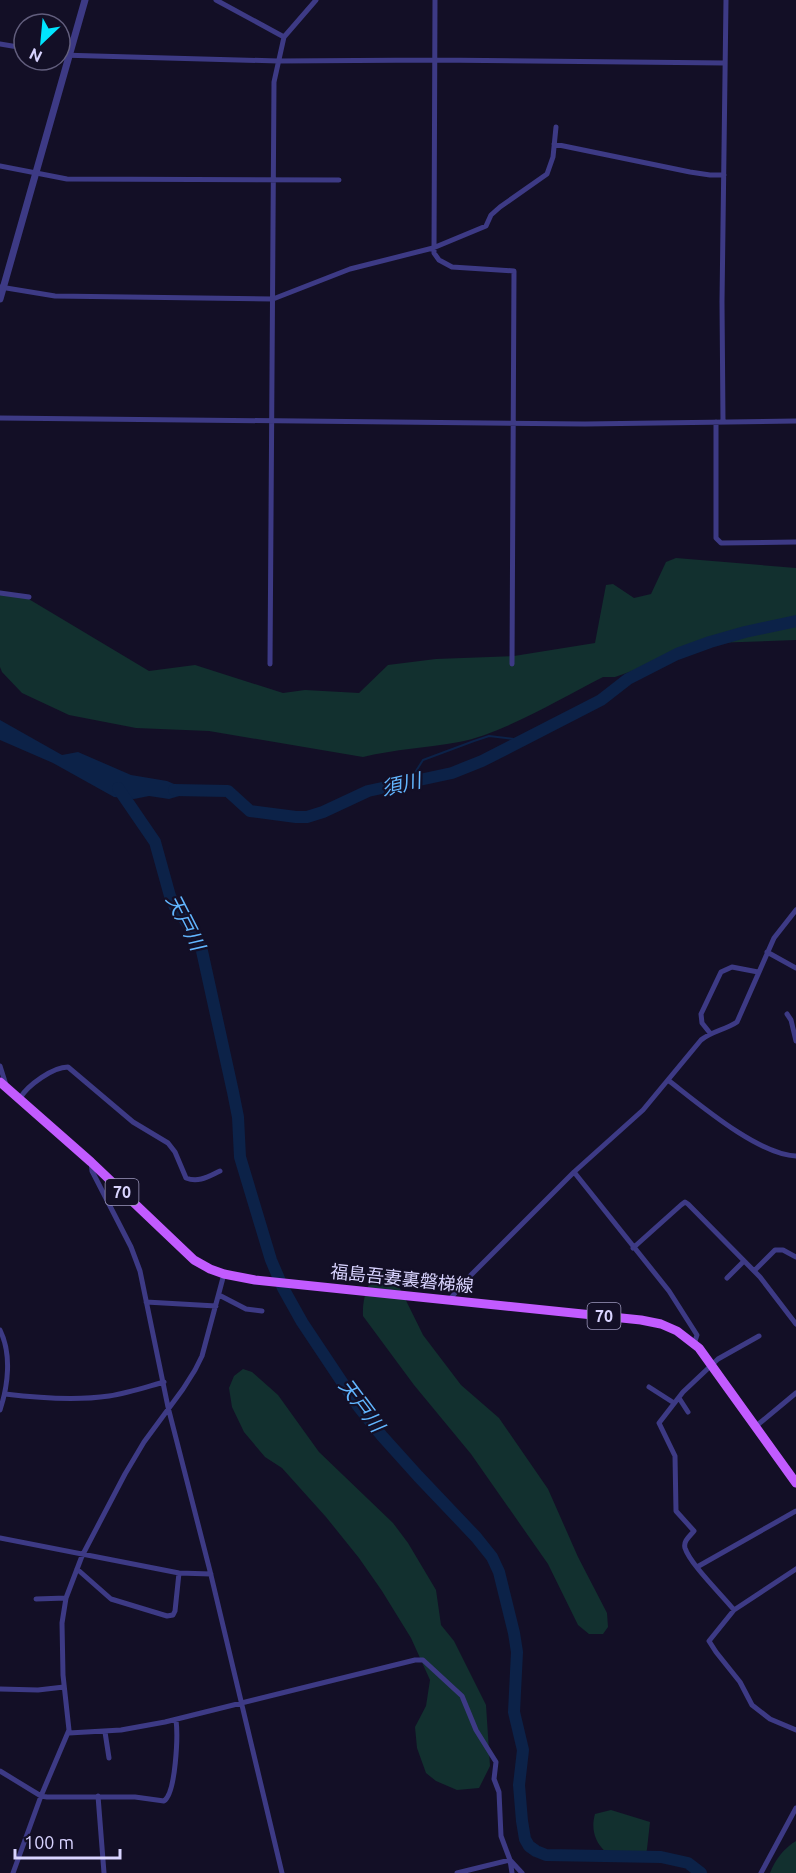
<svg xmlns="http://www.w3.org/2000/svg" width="796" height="1873" font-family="Ubuntu,'Noto Sans JP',sans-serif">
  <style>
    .green { fill: #12302f }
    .water { fill: #0c2248 }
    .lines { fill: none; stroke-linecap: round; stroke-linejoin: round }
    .stream { stroke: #0c2248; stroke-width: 2 }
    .river { stroke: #0c2248; stroke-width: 12 }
    .minor { stroke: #3d3a85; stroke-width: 5 }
    .tertiary { stroke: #3d3a85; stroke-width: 7 }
    .primary { stroke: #c25bff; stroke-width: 9 }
    .labels { text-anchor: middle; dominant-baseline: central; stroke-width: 4.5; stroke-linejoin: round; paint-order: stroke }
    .shield { fill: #130f26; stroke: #9e99be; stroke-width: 1.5 }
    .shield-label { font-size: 16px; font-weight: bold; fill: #d9d4ff }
    .street-label { font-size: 18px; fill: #d9d4ff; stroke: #130f26 }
    .water-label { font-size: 20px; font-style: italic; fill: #62b6ff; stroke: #130f26 }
  </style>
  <rect width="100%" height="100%" fill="#130f26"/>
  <path class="green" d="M 676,558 L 796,568 L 796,640 L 712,643 L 615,677 L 603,677 C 561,698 505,733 459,742 C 427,748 395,749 363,757 L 209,731 L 136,728 L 69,715 L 22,693 L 2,672 L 0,667 L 0,593 L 27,598 L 149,671 L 195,665 L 283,693 L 305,690 L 359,693 L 388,665 L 436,659 L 514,656 L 595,643 L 606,585 L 613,584 L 634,598 L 651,594 L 666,562 Z
    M 390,1268 L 423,1335 L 461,1385 L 499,1418 L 548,1489 L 578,1557 L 607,1613 L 608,1627 L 603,1634 L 589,1634 L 578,1625 L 548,1564 L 471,1454 L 414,1385 L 363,1316 C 362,1298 368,1284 377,1270 Z
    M 243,1369 L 252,1372 L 278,1395 L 319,1452 L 393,1523 L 408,1543 L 436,1590 L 441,1625 L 454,1641 L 486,1705 L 490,1766 L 479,1788 L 457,1790 L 436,1781 L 426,1773 L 417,1748 L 415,1727 L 426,1706 L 430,1680 L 411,1638 L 382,1591 L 359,1558 L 326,1517 L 282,1468 L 265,1457 L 244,1432 L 232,1407 L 229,1388 L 234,1376 Z
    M 611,1810 L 650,1822 L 647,1849 L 645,1858 C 615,1868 586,1845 595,1814 Z
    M 796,1841 L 796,1873 L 770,1873 C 775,1860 784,1848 796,1841 Z"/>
  <path class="water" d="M 0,720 L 62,755 L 78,752 L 131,775 L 167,781 L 193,792 L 169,799 L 149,796 L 134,799 L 114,797 L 53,763 L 0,740 Z"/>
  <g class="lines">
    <path class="stream" d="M 409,782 L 423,760 L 474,741 L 489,736 L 522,740"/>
    <path class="river" d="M 118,788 L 155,842 L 170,896 L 175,907 L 196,935 L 202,951 L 233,1092 L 238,1117 L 240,1157 L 271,1260 L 283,1288 L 302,1322 L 358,1406 L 382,1436 L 418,1476 L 476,1537 L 492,1557 L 499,1572 L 514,1633 L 517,1652 L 514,1712 L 523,1750 L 519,1785 L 522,1821 L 525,1839 L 529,1846 L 536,1851 L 546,1855 L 661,1857 L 688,1863 L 701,1873
      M 174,790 L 228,791 L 250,811 L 296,817 L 307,817 L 323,812 L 368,791 L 452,773 L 482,761 L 601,700 L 628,679 L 677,654 L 710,642 L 745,632 L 796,621"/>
    <path class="minor" d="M 216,0 L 284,37
      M 435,0 L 434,253 L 439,260 L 452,267 L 514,271 L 512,664
      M 0,44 L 24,48
      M 60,55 L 278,61 L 435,60 L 725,63
      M 554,144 L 690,172 L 710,175 L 724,175
      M 0,166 L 67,179 L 339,180
      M 0,287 L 55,296 L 273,299 L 350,269 L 433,248 L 486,226 L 491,215 L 500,207 L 547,174 L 553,157 L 556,127
      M 0,418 L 585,424 L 796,421
      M 716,422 L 716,538 L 721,543 L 796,542
      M 723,422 L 722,302 L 726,0
      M 0,593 L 29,597
      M 270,664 L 274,82 L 284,37 L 316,0
      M 767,952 L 796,968
      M 787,1014 L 791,1020 L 796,1041
      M 710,1033 L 702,1023 L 701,1014 L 721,972 L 732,967 L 758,972
      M 0,1066 L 6,1085
      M 668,1080 C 699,1104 757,1154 796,1156
      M 20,1098 C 28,1085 53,1067 68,1067 L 133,1122 L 168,1143 L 175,1152 L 186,1178 C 199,1183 209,1176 220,1171
      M 91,1162 L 92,1171 L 131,1247 L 140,1271 L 168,1407 L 210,1571 L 282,1873
      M 574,1172 L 669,1291 L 697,1335 L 694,1344
      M 633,1248 L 681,1205 L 685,1202 L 688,1204 L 760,1277 L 796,1324
      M 754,1271 L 775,1250 L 783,1250 L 796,1257
      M 727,1278 L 744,1261
      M 219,1295 L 246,1309 L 262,1311
      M 450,1299 L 466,1280 L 574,1172 L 643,1110 L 701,1040 C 712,1031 725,1030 737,1022 L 774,938 L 796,910
      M 146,1302 L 216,1306
      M 0,1330 C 12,1354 8,1386 0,1410
      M 649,1387 L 674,1403
      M 5,1394 C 38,1398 75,1401 109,1396 C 128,1393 146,1387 164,1382
      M 679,1398 L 688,1412
      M 755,1427 L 796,1393
      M 0,1538 L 179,1573 L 211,1574
      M 697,1567 L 796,1511
      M 77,1569 L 111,1599 L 167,1616 L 173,1615 L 175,1611 L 179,1573
      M 796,1569 L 734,1610 L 709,1641 L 716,1652 L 740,1682 L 752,1705 L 770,1719 L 796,1730
      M 36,1599 L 66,1598
      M 734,1610 C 722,1595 690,1564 685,1548 C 683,1541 690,1536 694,1531 L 676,1511 L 675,1456 L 659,1423 L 683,1392 L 718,1359 L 759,1336
      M 0,1689 L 38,1690 L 64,1687
      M 105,1732 L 109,1758
      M 69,1733 L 121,1730 L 165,1722 L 415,1660 L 423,1660 L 462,1696 L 476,1730 L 496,1762 L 494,1779 L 499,1792 L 501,1836 L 510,1860 L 522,1873
      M 0,1771 L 41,1796 L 47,1797 L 135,1797 L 164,1801 C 176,1793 178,1735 176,1720
      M 98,1796 L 104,1873
      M 13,1873 L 41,1796 L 69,1730 L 63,1675 L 62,1623 L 66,1598 L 82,1556 L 125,1474 L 144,1442 L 183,1389 L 195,1370 L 202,1356 L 224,1274
      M 457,1873 L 510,1860 L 512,1873
      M 761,1873 L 796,1808"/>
    <path class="tertiary" d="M 0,299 L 85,0"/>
    <path class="primary" d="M 0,1082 L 91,1162 L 194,1260 L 210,1269 L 224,1274 L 255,1280 L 641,1320 L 661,1324 L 677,1331 L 699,1348 L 796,1483"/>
  </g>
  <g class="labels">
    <g class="shield">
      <rect x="105.5" y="1179" width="33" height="26" rx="4.5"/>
      <rect x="587.5" y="1303" width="33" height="26" rx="4.5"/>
    </g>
    <g class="shield-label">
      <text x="122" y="1192">70</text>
      <text x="604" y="1316">70</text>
    </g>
    <g class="street-label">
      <text transform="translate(402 1278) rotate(6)">福島吾妻裏磐梯線</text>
    </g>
    <g class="water-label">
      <text transform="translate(401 784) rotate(-13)">須川</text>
      <text transform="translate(186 922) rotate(63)">天戸川</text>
      <text transform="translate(362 1405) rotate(53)">天戸川</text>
    </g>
  </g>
  <g transform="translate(42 42) rotate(206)"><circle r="28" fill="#130f26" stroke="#625e7d" stroke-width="1.5"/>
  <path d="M0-4.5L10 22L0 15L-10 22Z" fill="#00e5ff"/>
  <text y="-9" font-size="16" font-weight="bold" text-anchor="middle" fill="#d9d4ff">N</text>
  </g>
  <path d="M15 1849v9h105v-9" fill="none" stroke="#d9d4ff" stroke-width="3"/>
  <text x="24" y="1849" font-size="18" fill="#d9d4ff" stroke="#130f26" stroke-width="4.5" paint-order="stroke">100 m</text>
</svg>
